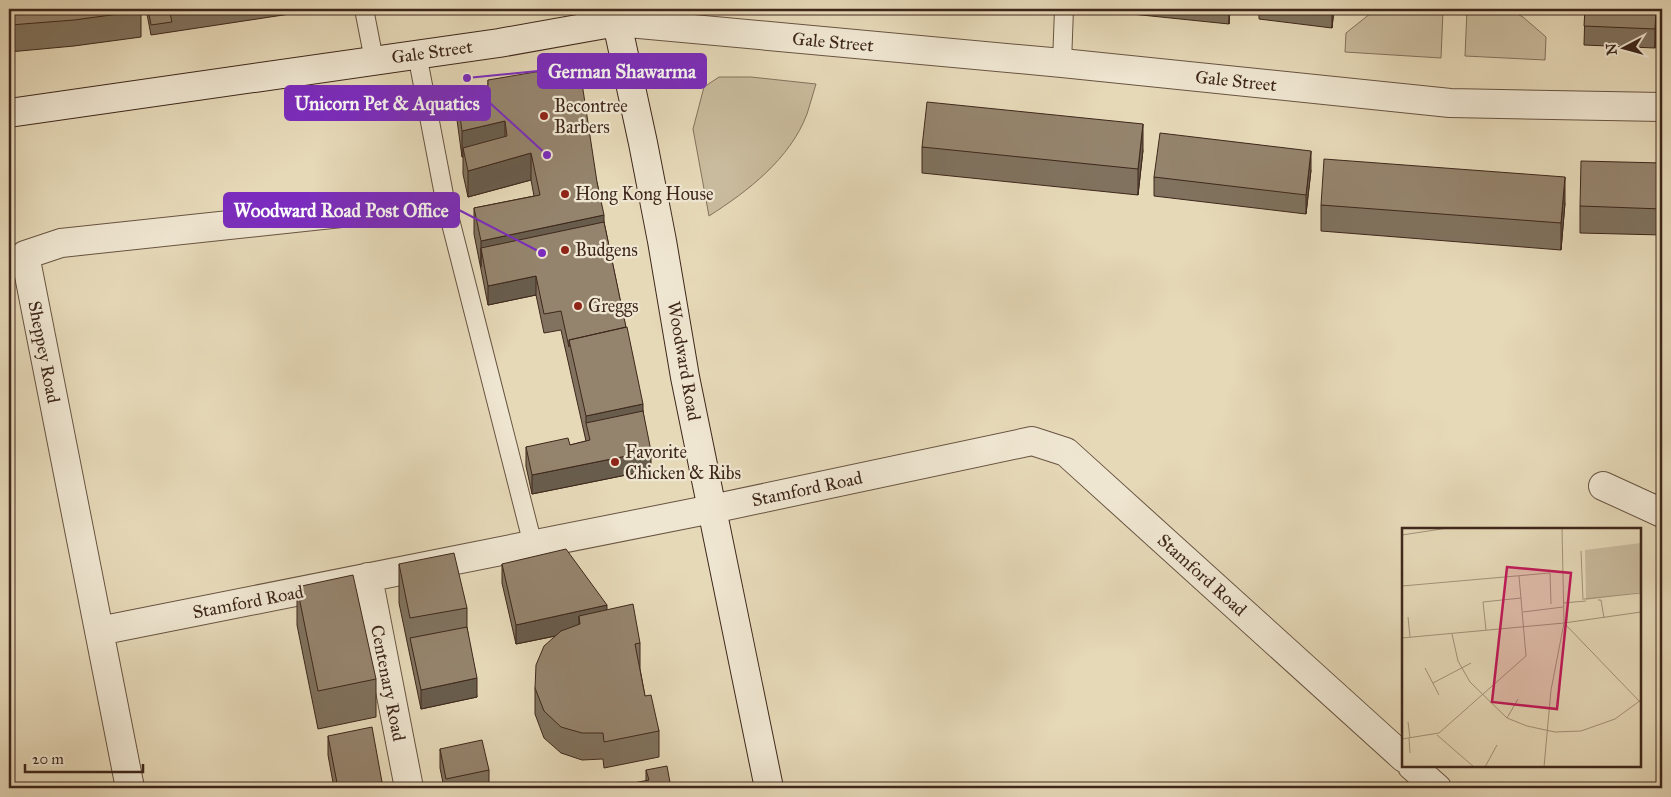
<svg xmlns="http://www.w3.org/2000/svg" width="1671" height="797" font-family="'IM FELL Great Primer',serif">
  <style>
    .green { fill: #c9bb9d; stroke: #84715c }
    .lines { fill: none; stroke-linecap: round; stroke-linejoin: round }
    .lane-casing { stroke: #685442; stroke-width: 20 }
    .street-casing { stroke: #685442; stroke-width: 30 }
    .secondary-casing { stroke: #3e271b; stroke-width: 30 }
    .lane { stroke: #efe6d1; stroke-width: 18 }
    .street { stroke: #efe6d1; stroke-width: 28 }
    .secondary { stroke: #efe6d1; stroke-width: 28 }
    .wall { fill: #80725e; stroke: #3e271b }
    .shaded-wall { fill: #685c4c; stroke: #3e271b }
    .building { fill: #95846d; stroke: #3e271b }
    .poi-dot { fill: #8f2418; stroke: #efe6d1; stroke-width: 2 }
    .labels { text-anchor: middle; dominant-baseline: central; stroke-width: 4.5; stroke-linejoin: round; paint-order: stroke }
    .street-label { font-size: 18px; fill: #3e271b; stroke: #efe6d1 }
    .poi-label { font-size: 18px; fill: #3e271b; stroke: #efe6d1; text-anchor: start }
    .inset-road { fill: none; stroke: #a39279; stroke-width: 1 }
    .view { fill: #c2185b; fill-opacity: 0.15; stroke: #c2185b; stroke-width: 2.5 }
    .inset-edge { fill: none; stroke: #3e271b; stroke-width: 2.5 }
    .leader { fill: none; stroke: #7b2cbf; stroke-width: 2 }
    .callout-dot { fill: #7b2cbf; stroke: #efe6d1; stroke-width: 2 }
    .callout { fill: #7b2cbf; stroke: #7b2cbf; stroke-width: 2 }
    .callout-label { font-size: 19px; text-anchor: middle; font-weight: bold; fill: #fff }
  </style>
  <rect width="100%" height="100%" fill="#e6d9b8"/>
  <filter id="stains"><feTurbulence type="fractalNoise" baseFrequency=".004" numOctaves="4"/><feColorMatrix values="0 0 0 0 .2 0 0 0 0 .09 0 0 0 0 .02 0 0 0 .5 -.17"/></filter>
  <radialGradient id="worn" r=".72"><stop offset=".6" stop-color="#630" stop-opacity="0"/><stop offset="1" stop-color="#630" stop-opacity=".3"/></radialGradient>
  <path class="green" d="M 1376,9 L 1422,9 L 1443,11 L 1441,58 L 1345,52 L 1346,33 Z
    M 1467,9 L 1508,9 L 1523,17 L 1546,37 L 1545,60 L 1465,56 Z
    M 719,77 L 751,77 L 816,84 C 813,94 810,104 807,114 C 790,159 748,191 709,216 L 693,129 L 704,87 Z"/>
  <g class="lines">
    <g class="lane-casing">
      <path id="lane" d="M 364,9 L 374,60
        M 417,54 L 445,200 L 533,545
        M 1062,63 L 1064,9"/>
    </g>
    <g class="street-casing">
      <path id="street" d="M 617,22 L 1062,63 L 1450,103 L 1662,107
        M 1603,486 L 1662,513
        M 368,577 L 409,788
        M 99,631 L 712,509 L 1032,441 L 1066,452 L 1404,758
        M 1412,766 L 1437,788
        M 130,788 L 25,255 L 61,243 L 397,207"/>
    </g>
    <g class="secondary-casing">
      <path id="secondary" d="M 614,9 L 643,143 L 662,241 L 685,377 L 769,788
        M 9,113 L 499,43 L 617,22"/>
    </g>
    <use href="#lane" class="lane"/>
    <use href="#street" class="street"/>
    <use href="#secondary" class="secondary"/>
  </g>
  <path class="wall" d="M 9,9 L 141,11 L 141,37 L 74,46 L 9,52 Z
    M 146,9 L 323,9 L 151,35 Z
    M 1083,9 L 1230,9 L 1229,24 Z
    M 1259,9 L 1334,9 L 1332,28 L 1259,19 Z
    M 1585,9 L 1657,9 L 1655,48 L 1584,45 Z
    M 488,80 L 597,182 L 604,222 L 643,411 L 651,470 L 532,494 L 526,466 L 526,447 L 570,445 L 586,441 L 561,330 L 544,333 L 536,295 L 488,305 L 474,234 L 474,208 L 534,196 L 531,180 L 468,197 L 463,174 L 463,157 L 462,157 L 457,120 L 457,94 L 488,86 Z
    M 922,147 L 1143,150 L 1138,195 L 922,173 Z
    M 1662,163 L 1662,235 L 1580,233 L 1580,206 Z
    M 1311,170 L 1306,214 L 1154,196 L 1154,177 Z
    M 1565,203 L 1561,250 L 1321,231 L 1321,205 Z
    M 399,564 L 467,608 L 467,627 L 477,697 L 421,709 L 399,603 Z
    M 502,564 L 607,610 L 640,643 L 640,669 L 645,696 L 659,731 L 659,757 L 604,768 L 603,759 L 582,760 L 561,753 L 544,738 L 535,714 L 535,688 L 556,636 L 516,644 L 502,583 Z
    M 297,587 L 376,679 L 376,717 L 318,729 L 297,625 Z
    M 328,736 L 382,782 L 382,788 L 334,788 L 328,755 Z
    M 440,749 L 489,770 L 489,788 L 444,788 L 440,768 Z
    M 646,770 L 671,788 L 646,781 Z"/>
  <path class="shaded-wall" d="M 1229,9 L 1230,9 L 1229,24 Z
    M 1332,9 L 1334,9 L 1332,28 Z
    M 1656,9 L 1657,9 L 1655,48 L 1655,29 Z
    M 9,33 L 10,33 L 10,52 L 9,52 Z
    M 505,121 L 505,147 L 463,148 L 463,157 L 462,157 L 462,131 Z
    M 1143,124 L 1143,150 L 1138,195 L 1138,169 Z
    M 1311,151 L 1311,170 L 1306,214 L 1306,195 Z
    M 531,153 L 531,180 L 468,197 L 468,171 Z
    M 1565,177 L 1565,203 L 1561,250 L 1561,223 Z
    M 604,215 L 604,241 L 481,248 L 481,267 L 481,241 Z
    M 536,276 L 536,295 L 488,305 L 488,286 Z
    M 643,404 L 643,430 L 586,423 L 586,416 Z
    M 651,451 L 651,470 L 532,494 L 532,475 Z
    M 607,605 L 607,625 L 580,624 L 579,616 L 579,631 L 516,644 L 516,625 Z
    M 477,678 L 477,697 L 421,709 L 421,690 Z"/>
  <path class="building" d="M 9,9 L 141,9 L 141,11 L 74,20 L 10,25 L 9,16 Z
    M 148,9 L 169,9 L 172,22 L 151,25 Z
    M 1585,9 L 1656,9 L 1655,29 L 1584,26 Z
    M 9,23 L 10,33 L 9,33 Z
    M 571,66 L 580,70 L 597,182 L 604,215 L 481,241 L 474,208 L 540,195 L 531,153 L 468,171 L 463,148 L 507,136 L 505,121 L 462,131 L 457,94 L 488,86 L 488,80 Z
    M 927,102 L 1143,124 L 1138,169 L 922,147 Z
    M 1160,133 L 1311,151 L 1306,195 L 1154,177 Z
    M 1324,159 L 1565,177 L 1561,223 L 1321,205 Z
    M 1581,161 L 1662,163 L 1662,209 L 1580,206 Z
    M 604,222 L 626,327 L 569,340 L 569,347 L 561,311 L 544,314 L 536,276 L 488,286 L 481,248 Z
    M 627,327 L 643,404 L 586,416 L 569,340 Z
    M 643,411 L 651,451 L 532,475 L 526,447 L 568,438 L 570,445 L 590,440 L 586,423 Z
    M 566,549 L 607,605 L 516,625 L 502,564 Z
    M 454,553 L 467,608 L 410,618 L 399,564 Z
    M 353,575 L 376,679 L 318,691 L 297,587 Z
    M 633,604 L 640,643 L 635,644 L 645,696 L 651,695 L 659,731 L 604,742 L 603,733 L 582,733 L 561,727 L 544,711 L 535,688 L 536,665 L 544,646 L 561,631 L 580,624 L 579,616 Z
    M 467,627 L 477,678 L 421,690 L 410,638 Z
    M 372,727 L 382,782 L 347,788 L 338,788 L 328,736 Z
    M 482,740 L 489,770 L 446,779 L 440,749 Z
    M 667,766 L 671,788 L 608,788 L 649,780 L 646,770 Z"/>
  <g class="poi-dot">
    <circle cx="544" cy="116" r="5"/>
    <circle cx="565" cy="194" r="5"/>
    <circle cx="565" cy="250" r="5"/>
    <circle cx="578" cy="306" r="5"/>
    <circle cx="615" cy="462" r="5"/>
  </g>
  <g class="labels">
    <g class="street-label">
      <text transform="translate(833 42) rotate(5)">Gale Street</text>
      <text transform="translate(432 52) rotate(-8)">Gale Street</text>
      <text transform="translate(1236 81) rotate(6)">Gale Street</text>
      <text transform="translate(44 352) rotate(79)">Sheppey Road</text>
      <text transform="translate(684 361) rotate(80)">Woodward Road</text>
      <text transform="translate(807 489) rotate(-12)">Stamford Road</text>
      <text transform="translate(1202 575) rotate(42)">Stamford Road</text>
      <text transform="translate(248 602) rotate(-11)">Stamford Road</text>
      <text transform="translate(388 683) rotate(79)">Centenary Road</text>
    </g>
    <g class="poi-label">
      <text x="554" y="106">Becontree<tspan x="554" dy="21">Barbers</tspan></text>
      <text x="575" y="194">Hong Kong House</text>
      <text x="575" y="250">Budgens</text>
      <text x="588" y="306">Greggs</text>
      <text x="625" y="452">Favorite<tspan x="625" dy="21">Chicken &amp; Ribs</tspan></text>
    </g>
  </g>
  <g transform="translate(1402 528)">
    <rect width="239" height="239" fill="#e6d9b8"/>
    <path d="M 239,15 L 239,64 L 184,72 L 183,22 Z" fill="#c9bb9d"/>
    <path class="inset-road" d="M 0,7 L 46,0M 179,23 L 181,72M 0,58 L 148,45 L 149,76M 182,71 L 239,65M 196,72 L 199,72 L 202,90M 161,75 L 184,73M 121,84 L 161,79M 6,89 L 8,109M 162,95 L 239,175M 84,102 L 81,74 L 119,70M 50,106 L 56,133 L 68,154 L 105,190 L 125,198 L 153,204 L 179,203 L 213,191 L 239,172M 0,110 L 162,95 L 239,84M 23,140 L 37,167M 31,155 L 69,135M 105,190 L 116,171M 6,194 L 8,210M 35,207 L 72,239M 7,210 L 8,225M 0,211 L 37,205 L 124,128 L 117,48M 83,239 L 95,217M 142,239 L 149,162 L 162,95 L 160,0"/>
    <path class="view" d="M 105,39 L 169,45 L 155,181 L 90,174 Z"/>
    <rect width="239" height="239" class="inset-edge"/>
  </g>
  <path class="leader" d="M467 78L538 71M547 155L490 103M542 253L459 210"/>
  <g class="callout-dot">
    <circle cx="467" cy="78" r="5"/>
    <circle cx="547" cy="155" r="5"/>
    <circle cx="542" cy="253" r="5"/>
  </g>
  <g class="callout">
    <rect x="538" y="54" width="168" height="34" rx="5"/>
    <rect x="285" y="86" width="205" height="34" rx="5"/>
    <rect x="224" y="193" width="235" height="34" rx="5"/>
  </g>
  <g class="callout-label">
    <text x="622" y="78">German Shawarma</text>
    <text x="387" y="110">Unicorn Pet &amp; Aquatics</text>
    <text x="341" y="217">Woodward Road Post Office</text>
  </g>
  <rect width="1671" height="797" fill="none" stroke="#e6d9b8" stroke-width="30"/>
  <rect x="10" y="10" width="1651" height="777" fill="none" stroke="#3e271b" stroke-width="2.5"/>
  <rect x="15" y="15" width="1641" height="767" fill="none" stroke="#3e271b"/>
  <g transform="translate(1624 48) rotate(264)" stroke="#efe6d1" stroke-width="4" paint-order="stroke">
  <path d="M0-4L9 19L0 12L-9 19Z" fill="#3e271b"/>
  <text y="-8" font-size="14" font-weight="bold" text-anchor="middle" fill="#3e271b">N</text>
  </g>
  <path d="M25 764v8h118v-8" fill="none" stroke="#3e271b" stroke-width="2.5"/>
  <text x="32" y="764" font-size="15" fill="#3e271b" stroke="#efe6d1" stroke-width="4" paint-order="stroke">20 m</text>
  <rect width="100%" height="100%" filter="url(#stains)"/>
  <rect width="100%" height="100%" fill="url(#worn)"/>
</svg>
